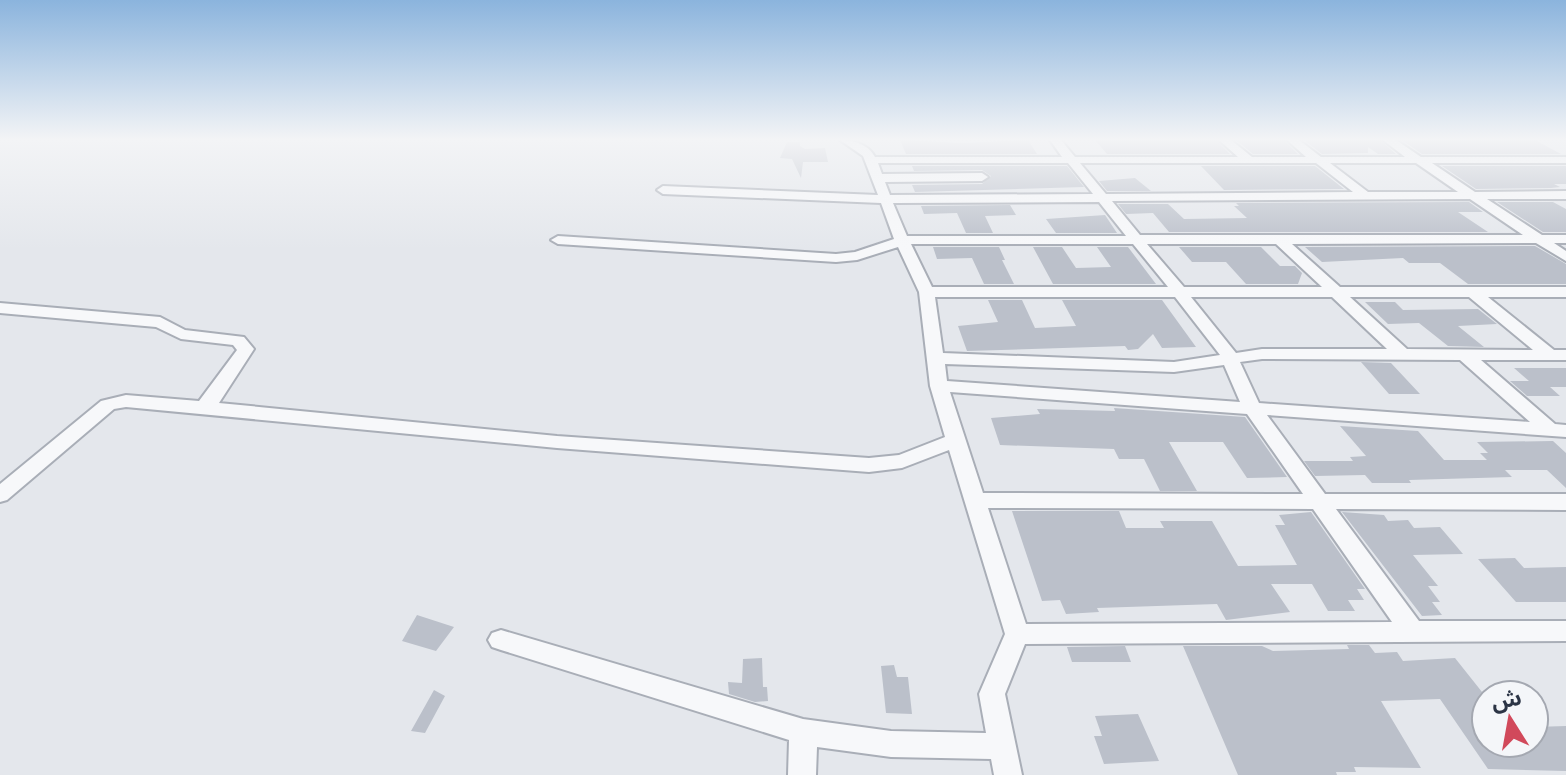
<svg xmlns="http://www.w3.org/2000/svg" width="1566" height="775" font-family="'IBM Plex Sans','Noto Sans Arabic',sans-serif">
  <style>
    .building { fill: #bbc0ca }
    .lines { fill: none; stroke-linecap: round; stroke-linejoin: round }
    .minor-casing { stroke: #a9aeb7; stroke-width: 4 }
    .minor { fill: #f7f8fa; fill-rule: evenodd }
  </style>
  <rect width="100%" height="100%" fill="#e4e7ec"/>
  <path class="building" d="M 900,140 L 962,143 L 1028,140 L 1037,154 L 906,154 Z
    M 1095,140 L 1216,140 L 1230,154 L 1107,154 Z
    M 1236,140 L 1284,140 L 1298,154 L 1253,154 Z
    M 1304,140 L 1380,140 L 1396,154 L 1378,154 L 1368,147 L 1368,153 L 1322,154 Z
    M 1402,140 L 1535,140 L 1561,154 L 1422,154 Z
    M 787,142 L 800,142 L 800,146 L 805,149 L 825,148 L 828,162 L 803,162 L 801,178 L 792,159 L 780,158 Z
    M 912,166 L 1067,166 L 1084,187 L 915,192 L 912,185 L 982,184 L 991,176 L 982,170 L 914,171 Z
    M 1201,166 L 1315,166 L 1344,189 L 1224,190 Z
    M 1442,166 L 1566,166 L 1566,184 L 1554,184 L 1560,187 L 1551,188 L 1476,189 Z
    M 1135,178 L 1151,191 L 1107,191 L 1099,181 Z
    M 1469,202 L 1483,212 L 1458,212 L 1488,232 L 1169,232 L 1153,213 L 1126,214 L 1118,204 L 1168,204 L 1184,219 L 1247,218 L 1234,206 L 1239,206 L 1236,203 Z
    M 1497,202 L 1553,202 L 1566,209 L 1566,232 L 1543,232 Z
    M 1010,205 L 1016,215 L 985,216 L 993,233 L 966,233 L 957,213 L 924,214 L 921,206 Z
    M 1105,215 L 1117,233 L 1056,233 L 1046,219 Z
    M 1535,246 L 1566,264 L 1566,284 L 1468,284 L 1440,263 L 1409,263 L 1403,258 L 1322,262 L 1305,247 Z
    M 933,247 L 999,247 L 1005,260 L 1002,260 L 1014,284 L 984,284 L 972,258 L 937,259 Z
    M 1033,247 L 1062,247 L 1076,268 L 1111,267 L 1097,247 L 1128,247 L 1156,284 L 1053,284 Z
    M 1179,247 L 1261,247 L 1280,266 L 1295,266 L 1302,273 L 1298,284 L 1246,284 L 1226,262 L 1192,262 Z
    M 988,300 L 1022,300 L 1035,328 L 1076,326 L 1062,300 L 1162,300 L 1196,347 L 1162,348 L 1153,334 L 1138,349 L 1128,350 L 1125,346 L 967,351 L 958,326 L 998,322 Z
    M 1365,302 L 1395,302 L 1403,310 L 1478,309 L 1497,324 L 1458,326 L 1484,347 L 1448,346 L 1419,323 L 1388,324 Z
    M 1361,362 L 1391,363 L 1420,394 L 1389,394 Z
    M 1514,368 L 1566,368 L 1566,387 L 1550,387 L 1560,396 L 1527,396 L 1510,381 L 1529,381 Z
    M 1114,408 L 1245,417 L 1287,477 L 1247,478 L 1223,442 L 1169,442 L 1197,491 L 1160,491 L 1144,459 L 1119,459 L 1114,449 L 1000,445 L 991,418 L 1040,414 L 1037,409 L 1115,411 Z
    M 1340,426 L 1418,431 L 1444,460 L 1487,460 L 1480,453 L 1488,453 L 1477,442 L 1553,441 L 1566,453 L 1566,488 L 1547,470 L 1505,470 L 1512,477 L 1409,480 L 1411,483 L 1372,483 L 1365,475 L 1315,476 L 1304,461 L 1353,461 L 1350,457 L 1366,456 Z
    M 1012,511 L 1119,511 L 1126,528 L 1164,528 L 1160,521 L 1212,521 L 1238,566 L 1297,565 L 1275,525 L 1285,525 L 1279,515 L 1311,512 L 1365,589 L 1357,589 L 1364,600 L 1348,600 L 1355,611 L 1328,611 L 1312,584 L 1271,584 L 1290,612 L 1226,620 L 1217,604 L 1097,608 L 1099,612 L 1066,614 L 1060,600 L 1042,601 Z
    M 1342,512 L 1384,515 L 1388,521 L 1408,520 L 1414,528 L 1440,527 L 1463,554 L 1413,555 L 1438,586 L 1428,586 L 1440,602 L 1432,602 L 1442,615 L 1422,616 Z
    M 1515,558 L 1524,568 L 1566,567 L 1566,602 L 1516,602 L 1478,559 Z
    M 417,615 L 454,627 L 436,651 L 402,641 Z
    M 1347,645 L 1369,645 L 1375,653 L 1397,652 L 1403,661 L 1455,658 L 1486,697 L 1486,743 L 1534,743 L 1534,727 L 1566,726 L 1566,771 L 1488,769 L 1440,699 L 1381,701 L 1421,768 L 1354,767 L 1356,772 L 1336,772 L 1337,775 L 1238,775 L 1183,646 L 1262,646 L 1273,651 L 1349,649 Z
    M 1125,646 L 1131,662 L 1072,662 L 1067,647 Z
    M 762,658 L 763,687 L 767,687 L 768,701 L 755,702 L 729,694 L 728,682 L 742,683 L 743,659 Z
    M 894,665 L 897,677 L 908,677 L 912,714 L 886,713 L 881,666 Z
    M 434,690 L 445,696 L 425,733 L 411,731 Z
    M 1138,714 L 1159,761 L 1104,764 L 1094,736 L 1102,736 L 1095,716 Z"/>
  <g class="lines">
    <g class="minor-casing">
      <path id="minor" d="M 840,140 C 853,140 868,144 875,157 L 1062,157 L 1050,140 L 1061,140 L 1075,157 L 1238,157 L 1219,140 L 1231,140 L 1252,157 L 1306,157 L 1287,140 L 1299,140 L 1321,157 L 1405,157 L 1383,140 L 1396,140 L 1421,157 L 1566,157 L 1566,163 L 1432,163 L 1475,192 L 1566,191 L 1566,199 L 1487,199 L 1542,235 L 1566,235 L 1566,243 L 1554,243 L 1566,251 L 1566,261 L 1536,243 L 1292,244 L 1340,287 L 1566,287 L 1566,297 L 1488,297 L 1554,350 L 1566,350 L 1566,360 L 1481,360 L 1555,424 L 1566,425 L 1566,437 L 1267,415 L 1325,494 L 1566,494 L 1566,510 L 1336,509 L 1419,621 L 1566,621 L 1566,641 L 1025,644 L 1005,694 L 1022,775 L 994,775 L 991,759 L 891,757 L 817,747 L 816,775 L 788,775 L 789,740 L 501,650 L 492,647 L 488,640 L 492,633 L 501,630 L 803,719 L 891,731 L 986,733 L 979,694 L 1005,634 L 949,450 L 902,468 L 869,472 L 557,448 L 126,407 L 114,409 L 7,500 L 0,502 L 0,484 L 101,401 L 126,395 L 199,401 L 237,350 L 233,345 L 181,339 L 156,327 L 0,313 L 0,303 L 160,317 L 185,330 L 244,337 L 254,349 L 219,403 L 557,436 L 869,458 L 899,455 L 945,437 L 930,386 L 919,292 L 898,247 L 857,260 L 836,262 L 558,244 L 551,240 L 558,236 L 836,254 L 855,252 L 894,239 L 881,203 L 663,194 L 657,190 L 663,186 L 878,195 L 863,156 ZM 878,163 L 1068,163 L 1093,194 L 890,195 L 885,182 L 982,181 L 988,177 L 982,173 L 882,174 ZM 1080,163 L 1316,163 L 1353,192 L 1106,194 ZM 1330,163 L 1416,163 L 1458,192 L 1368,192 ZM 1470,199 L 1523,235 L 1140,235 L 1112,201 ZM 1099,202 L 1126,236 L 907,236 L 893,203 ZM 911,244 L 1133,244 L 1168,287 L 932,287 ZM 1147,244 L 1276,244 L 1322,287 L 1184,287 ZM 935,297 L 1175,297 L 1220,355 L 1174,362 L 943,353 ZM 1191,297 L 1332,297 L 1387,349 L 1262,349 L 1236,353 ZM 1350,297 L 1469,297 L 1533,350 L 1407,349 ZM 1262,359 L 1460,360 L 1530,422 L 1259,403 L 1240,362 ZM 945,364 L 1174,372 L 1224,365 L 1240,402 L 947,381 ZM 950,392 L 1247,414 L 1303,494 L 983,493 ZM 988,508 L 1313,509 L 1392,622 L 1026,624 Z"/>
    </g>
    <use href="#minor" class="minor"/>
  </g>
  <linearGradient id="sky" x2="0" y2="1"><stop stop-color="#8bb4dd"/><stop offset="0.56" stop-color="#f3f4f6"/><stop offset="1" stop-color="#f3f4f6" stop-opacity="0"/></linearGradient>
  <rect width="1566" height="249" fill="url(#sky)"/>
  <g transform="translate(1510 719) rotate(349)"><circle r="38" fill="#f4f6f9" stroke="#a4a8b1" stroke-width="2"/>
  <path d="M0-6L14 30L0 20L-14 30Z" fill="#d1495b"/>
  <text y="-12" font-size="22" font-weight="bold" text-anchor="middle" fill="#2b3445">ش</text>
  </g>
</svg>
